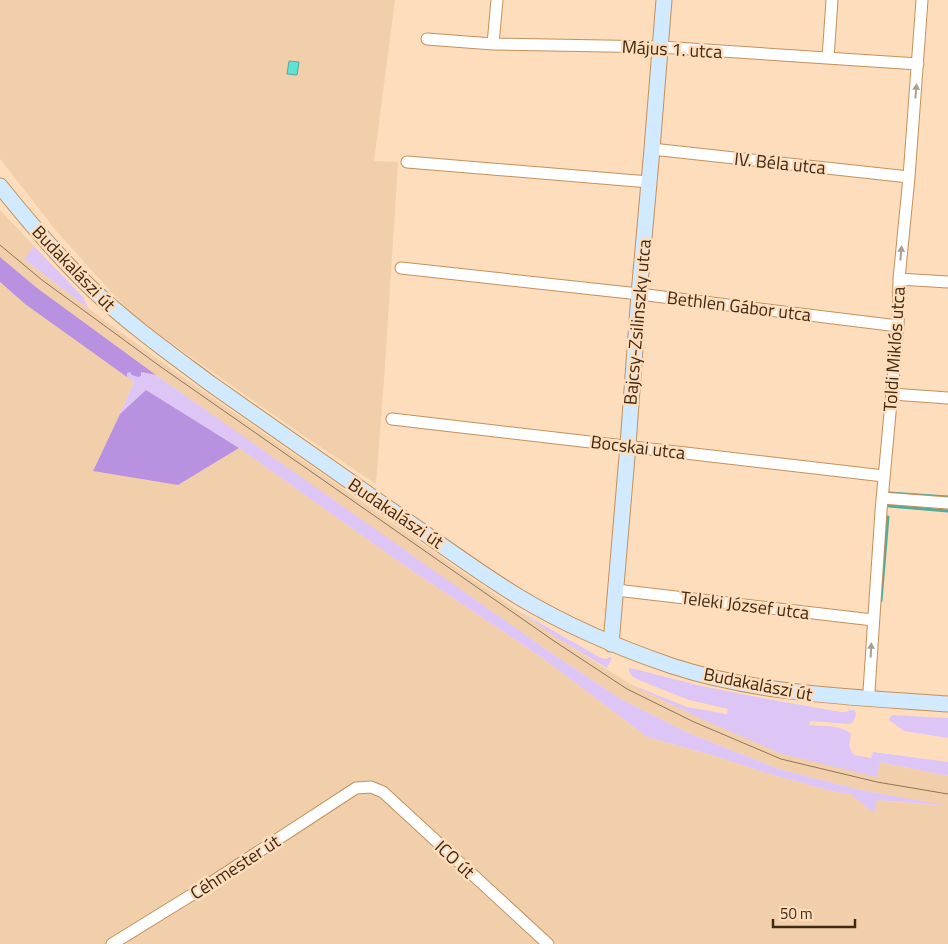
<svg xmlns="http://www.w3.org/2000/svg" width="948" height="944" font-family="'Titillium Web',sans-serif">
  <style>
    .built { fill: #f2cfab }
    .green { fill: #ddc6f6 }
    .forest { fill: #b891e0 }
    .water { fill: #5ce3d6; stroke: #53ab9c }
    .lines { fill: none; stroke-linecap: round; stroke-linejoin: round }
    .stream { stroke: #53ab9c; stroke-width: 3 }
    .street-casing { stroke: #c3905a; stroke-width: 13 }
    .secondary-casing { stroke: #c3905a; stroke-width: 17 }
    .street { stroke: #fff; stroke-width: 11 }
    .secondary { stroke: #d2eaff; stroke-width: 15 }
    .tram { stroke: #8d7459; stroke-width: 1 }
    .oneway { fill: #a89f95 }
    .labels { text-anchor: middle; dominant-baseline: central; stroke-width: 5; stroke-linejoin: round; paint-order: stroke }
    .street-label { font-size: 18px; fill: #3e2913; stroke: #feddbc }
  </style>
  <rect width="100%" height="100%" fill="#feddbc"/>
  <path class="built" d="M 0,0 L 395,0 L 374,161 L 398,162 L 385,366 L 376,484 L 304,436 L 134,317 L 58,233 L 0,159 Z
    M 0,210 L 34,246 L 25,260 L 89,309 L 163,363 L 557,638 L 630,684 L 695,716 L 877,777 L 879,762 L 948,776 L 948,944 L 0,944 L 0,283 L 25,304 L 134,382 L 120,414 L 93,470 L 178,485 L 239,448 L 402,564 L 541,657 L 647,737 L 708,754 L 776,776 L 836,792 L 850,794 L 874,813 L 876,800 L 945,806 L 861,790 L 779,769 L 691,734 L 621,699 L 547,650 L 363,522 L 156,375 L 37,288 L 0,257 Z"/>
  <path class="green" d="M 34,246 L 83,297 L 89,309 L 24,259 Z
    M 130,372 L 141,372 L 156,375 L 547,650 L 621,699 L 691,734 L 779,769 L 861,790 L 938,804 L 948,806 L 877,800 L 874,813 L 850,794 L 836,792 L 776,776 L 708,754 L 647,737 L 541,657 L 402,564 L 239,448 L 146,390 L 120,414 L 134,382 L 127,377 L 127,373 Z
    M 519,611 L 601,658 L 606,659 L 610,657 L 612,658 L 607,668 L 557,638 Z
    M 630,668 L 635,669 L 697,685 L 757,697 L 841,712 L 847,712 L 849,710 L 854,710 L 856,713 L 855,718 L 852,723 L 849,724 L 810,721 L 809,725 C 822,727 841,724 851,734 L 849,746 L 854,755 L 871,758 L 873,752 L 948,762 L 948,776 L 880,762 L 877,777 L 782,754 L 695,716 L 630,684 L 687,707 L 727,714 L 728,709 L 689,700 L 641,681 L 633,677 L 629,672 L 629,669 Z
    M 893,715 L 948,718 L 948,738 L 904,731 L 889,720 L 890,717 Z"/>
  <path class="forest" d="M 0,257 L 37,288 L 156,375 L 141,372 L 141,376 L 138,377 L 132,375 L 130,372 L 127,373 L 127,377 L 25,304 L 0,282 Z
    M 146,390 L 239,448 L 178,485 L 93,471 L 120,414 Z"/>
  <path class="water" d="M 289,61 L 299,62 L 297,75 L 287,74 Z"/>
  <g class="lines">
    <path class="stream" d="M 889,493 L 948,497
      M 889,506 L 948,511
      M 881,601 L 888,517"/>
    <g class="street-casing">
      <path id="street" d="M 427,39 L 493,44 L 660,47 L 918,64
        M 493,44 L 497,0
        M 828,58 L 832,0
        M 652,149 L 909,177
        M 407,162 L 649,182
        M 401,268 L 639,294 L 898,326
        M 899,279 L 948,282
        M 892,394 L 948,398
        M 392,419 L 884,476
        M 882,498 L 948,503
        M 616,590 L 873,620
        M 867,698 L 869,691 L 881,511 L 898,326 L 899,279 L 909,177 L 922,0
        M 112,944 L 206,886 L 356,788 L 371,787 L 383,792 L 548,944"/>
    </g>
    <g class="secondary-casing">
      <path id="secondary" d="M 0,186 C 29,222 59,258 93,290 C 130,325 171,354 211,384 C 269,425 327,466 385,506 C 430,536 473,569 519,597 C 567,626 619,648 672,666 C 761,695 855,697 948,704
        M 611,644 L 628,445 L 639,294 L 652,149 L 664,0"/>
    </g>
    <use href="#street" class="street"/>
    <use href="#secondary" class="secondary"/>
    <path class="tram" d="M 0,245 L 42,280 L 161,367 L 554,641 L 627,689 L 694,722 L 781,759 L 877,782 L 948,794"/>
  </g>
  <defs><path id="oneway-solid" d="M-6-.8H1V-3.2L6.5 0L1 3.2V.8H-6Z" transform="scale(1.25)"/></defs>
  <g class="oneway">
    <use href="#oneway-solid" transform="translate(916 91) rotate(-85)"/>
    <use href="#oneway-solid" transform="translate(901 253) rotate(-85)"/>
    <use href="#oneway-solid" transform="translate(871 650) rotate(-87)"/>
  </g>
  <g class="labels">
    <g class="street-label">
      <text transform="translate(672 49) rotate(3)">Május 1. utca</text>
      <text transform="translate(780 163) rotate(6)">IV. Béla utca</text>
      <text transform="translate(74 268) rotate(46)">Budakalászi út</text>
      <text transform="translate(739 306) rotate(7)">Bethlen Gábor utca</text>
      <text transform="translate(637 322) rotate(-85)">Bajcsy-Zsilinszky utca</text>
      <text transform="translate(894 349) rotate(-86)">Toldi Miklós utca</text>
      <text transform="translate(638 447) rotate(7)">Bocskai utca</text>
      <text transform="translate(396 513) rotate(34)">Budakalászi út</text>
      <text transform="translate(745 605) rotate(7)">Teleki József utca</text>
      <text transform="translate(758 684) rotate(11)">Budakalászi út</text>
      <text transform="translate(455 859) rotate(43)">ICO út</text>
      <text transform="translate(235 867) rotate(-33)">Céhmester út</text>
    </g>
  </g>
  <path d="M773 919v8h82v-8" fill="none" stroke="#3e2913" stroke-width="2.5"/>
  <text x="780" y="919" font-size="15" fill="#3e2913" stroke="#feddbc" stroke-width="4" paint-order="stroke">50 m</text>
</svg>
